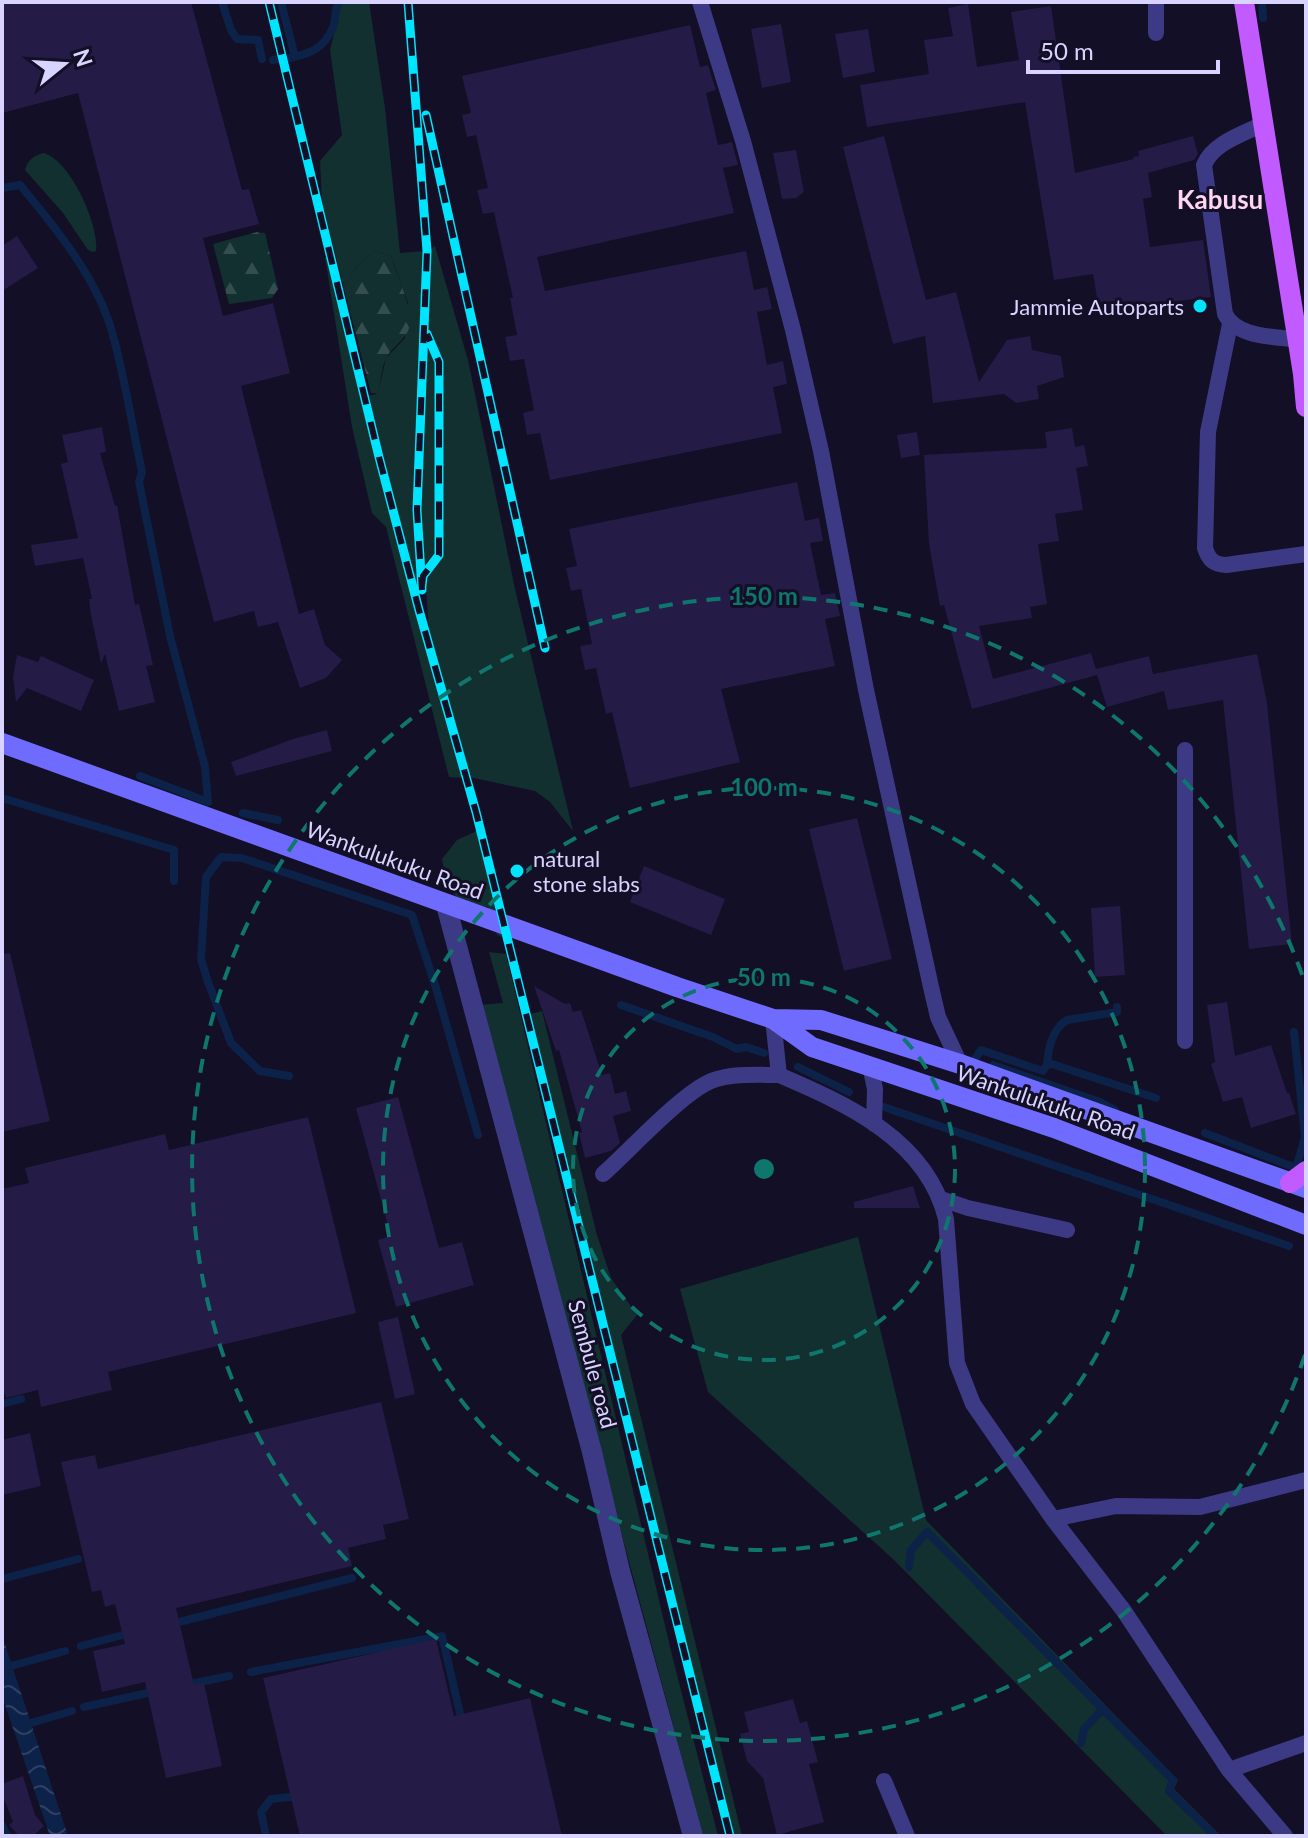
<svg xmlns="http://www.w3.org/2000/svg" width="1308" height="1838" font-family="Lato,sans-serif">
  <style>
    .green { fill: #12302f }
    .forest { fill: url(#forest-firs) }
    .water { fill: url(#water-waves) }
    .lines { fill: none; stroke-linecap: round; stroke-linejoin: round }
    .stream { stroke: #0c2248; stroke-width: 8 }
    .building { fill: #241b47 }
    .service { stroke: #3d3a85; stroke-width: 16 }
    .minor { stroke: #3d3a85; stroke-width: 20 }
    .secondary { stroke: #6f6bff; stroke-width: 20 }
    .primary { stroke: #c25bff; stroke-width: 20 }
    .rail-casing { stroke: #00e5ff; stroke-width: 9 }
    .rail { stroke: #130f26; stroke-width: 6; stroke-dasharray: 18; stroke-linecap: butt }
    .ring { fill: none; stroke: #0f766e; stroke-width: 4; stroke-dasharray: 14 10 }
    .poi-dot { fill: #00e5ff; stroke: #130f26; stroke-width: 3 }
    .labels { text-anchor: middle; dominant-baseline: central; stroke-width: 6; stroke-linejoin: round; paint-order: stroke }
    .poi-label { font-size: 22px; fill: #d9d4ff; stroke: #130f26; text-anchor: end }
    .street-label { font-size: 22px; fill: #d9d4ff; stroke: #130f26 }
    .quarter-label { font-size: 26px; font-weight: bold; fill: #ffd6f0; stroke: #130f26 }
    .centre { fill: #0f766e; stroke: #130f26; stroke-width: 4 }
    .ring-label { font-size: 24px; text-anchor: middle; font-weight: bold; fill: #0f766e; stroke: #130f26; stroke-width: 6; stroke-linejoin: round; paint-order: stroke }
  </style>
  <defs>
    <pattern id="forest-firs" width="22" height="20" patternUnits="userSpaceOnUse" patternTransform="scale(2)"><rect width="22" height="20" fill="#12302f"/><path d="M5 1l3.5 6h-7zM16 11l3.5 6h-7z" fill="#344d4e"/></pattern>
    <pattern id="water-waves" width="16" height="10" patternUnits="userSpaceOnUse" patternTransform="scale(2)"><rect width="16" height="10" fill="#0c2248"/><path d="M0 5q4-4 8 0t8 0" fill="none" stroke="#2f4163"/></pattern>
  </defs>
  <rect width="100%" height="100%" fill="#130f26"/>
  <path class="green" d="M 342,2 L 369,2 L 385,108 L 400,253 L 425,251 L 415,512 L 422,617 L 369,396 L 378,393 L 386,358 L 405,338 L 408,303 L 391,256 L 374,251 L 356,267 L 344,288 L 322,202 L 320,161 L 342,135 L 330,50 Z
    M 43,153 C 69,158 100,225 96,251 L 93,252 L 88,250 L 63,213 L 25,170 C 28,160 33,156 43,153 Z
    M 435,246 L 468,360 L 515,589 L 573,831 L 550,802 L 535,791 L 469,777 L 429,632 L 421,511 L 428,251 Z
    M 325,257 L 330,257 L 394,520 L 463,778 L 449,777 L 386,527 L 372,513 L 352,427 Z
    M 479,830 L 507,939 L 497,935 L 488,907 L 463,905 L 447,886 L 442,859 L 457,840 Z
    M 489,952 L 506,954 L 672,1655 L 718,1836 L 703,1836 L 479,1005 L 503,1003 Z
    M 542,1011 L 597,1235 L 611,1278 L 637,1315 L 621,1335 L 742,1836 L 734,1836 L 565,1163 L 530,1014 Z
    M 858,1237 L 926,1520 L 1178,1780 L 1174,1789 L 1221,1836 L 1167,1836 L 893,1559 L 708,1392 L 680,1289 Z"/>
  <path class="forest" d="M 257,232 L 265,233 L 278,289 L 272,298 L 229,304 L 213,244 Z
    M 374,251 L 391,256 C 397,276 410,301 410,321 C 410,338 394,344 387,357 C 381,366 381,383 378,393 L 371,393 L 344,288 L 356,267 Z"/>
  <path class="water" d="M 2,1635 L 68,1836 L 50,1836 L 2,1696 Z"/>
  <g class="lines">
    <path class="stream" d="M 222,2 L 231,30 L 237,39 L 258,40 L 262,59
      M 281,2 L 295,57
      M 1262,2 L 1263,18
      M 286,59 C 308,54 324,50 333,27 C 337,18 333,11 339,2
      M 273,60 L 279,59
      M 2,188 L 20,185 C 55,227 97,278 112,332 C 125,377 132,426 142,472 L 139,482 L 170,636 L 205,767 L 208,802 L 140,776
      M 2,798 L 174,850 L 174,881
      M 243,813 L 278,820
      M 621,1005 L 713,1037 L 737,1049 L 746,1047 L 764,1053
      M 1294,1032 L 1305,1137 L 1296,1168
      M 975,1059 L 981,1050 L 1043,1071 L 1047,1065 L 1052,1064 L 1156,1098
      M 993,1065 L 1100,1102 L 1115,1110
      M 1047,1065 C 1048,1049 1052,1029 1067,1020 L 1117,1012 L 1117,1007
      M 798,1067 L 849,1092
      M 289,1076 L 260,1071 L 231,1043 L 207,979 L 201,959 L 206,877 L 221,857 L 242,858 L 412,915 L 436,988 L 478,1135
      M 884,1107 L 1289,1246
      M 1205,1133 L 1301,1170
      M 2,1404 L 21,1399
      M 909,1567 L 911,1550 L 927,1532 L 1173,1780 L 1169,1791 L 1215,1836
      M 2,1579 L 78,1559
      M 171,1624 L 352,1578
      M 81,1646 L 130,1633
      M 4,1668 L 65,1651
      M 251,1672 L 442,1636 L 462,1722
      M 186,1685 L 229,1676
      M 84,1707 L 157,1691
      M 24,1725 L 72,1711
      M 1081,1743 L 1084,1729 L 1103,1709
      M 2,1825 L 7,1836
      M 266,1836 L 261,1812 L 271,1799 L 291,1797"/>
  </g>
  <path class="building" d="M 2,2 L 191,2 L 242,190 L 249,189 L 259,224 L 203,238 L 223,316 L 273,303 L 290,373 L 241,386 L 299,614 L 314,609 L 325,645 L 342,660 L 326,678 L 300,688 L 278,622 L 258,627 L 254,611 L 214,622 L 78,93 L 2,113 Z
    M 968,4 L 977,67 L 1019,60 L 1011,12 L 1051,6 L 1075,173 L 1134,159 L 1133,157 L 1139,156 L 1138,151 L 1193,136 L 1198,154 L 1194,160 L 1148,173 L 1152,197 L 1143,199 L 1150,247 L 1203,240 L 1211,297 L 1154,304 L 1155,314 L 1133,317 L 1131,304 L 1099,309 L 1093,274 L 1054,280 L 1025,102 L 867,127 L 860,85 L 929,74 L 924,40 L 953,36 L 948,8 Z
    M 781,24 L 791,82 L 762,88 L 751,29 Z
    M 690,25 L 700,67 L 708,65 L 716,90 L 706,93 L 718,145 L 732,142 L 738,165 L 723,168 L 734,213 L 537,257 L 545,291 L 746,251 L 754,290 L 767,287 L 772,309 L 757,312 L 767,365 L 783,361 L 787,384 L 773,387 L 782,433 L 550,480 L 540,433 L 527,435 L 523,413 L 534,410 L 524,359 L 510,361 L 505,337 L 517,335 L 510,298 L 513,298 L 494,212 L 483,214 L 477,190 L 488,188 L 476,135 L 467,137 L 462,115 L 471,113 L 462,76 Z
    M 868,29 L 875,72 L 843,78 L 835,34 Z
    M 884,136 L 926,300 L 956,292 L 979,382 L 1007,340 L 1030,336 L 1032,350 L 1061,356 L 1064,377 L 1037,386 L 1039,399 L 1016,403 L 1004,394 L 933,403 L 925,336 L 893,344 L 843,147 Z
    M 796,150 L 804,192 L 796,198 L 782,199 L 773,153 Z
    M 17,236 L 38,268 L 2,291 L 2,246 Z
    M 102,427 L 106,452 L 100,453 L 115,506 L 117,505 L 135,605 L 139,604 L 153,665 L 146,666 L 155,702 L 119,711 L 105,654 L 101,663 L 91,615 L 89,599 L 92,599 L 83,558 L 35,566 L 31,545 L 78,538 L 61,464 L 68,462 L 62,435 Z
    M 1072,428 L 1075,447 L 1084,445 L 1088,466 L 1076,468 L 1083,510 L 1055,514 L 1059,541 L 1038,544 L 1047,604 L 1030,607 L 1032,618 L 979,626 L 993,679 L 1091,653 L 1096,669 L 1149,656 L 1153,674 L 1257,654 L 1267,703 L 1292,944 L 1249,949 L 1223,700 L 1168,710 L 1164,691 L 1107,707 L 1097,675 L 972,709 L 944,605 L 940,606 L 929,544 L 924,455 L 1047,448 L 1045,432 Z
    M 917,432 L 920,455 L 901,458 L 897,435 Z
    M 797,482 L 805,521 L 819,518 L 823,541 L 810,543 L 821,595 L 835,593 L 840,616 L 825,619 L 835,666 L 721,689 L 740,762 L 630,788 L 612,712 L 606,714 L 596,668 L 585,670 L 580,646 L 592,644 L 581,589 L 571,591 L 566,568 L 577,566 L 569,529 Z
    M 17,655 L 38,662 L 41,656 L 94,680 L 81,711 L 27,688 L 16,702 L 13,677 Z
    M 327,730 L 332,751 L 236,776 L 231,762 L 293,739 Z
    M 857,818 L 892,959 L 844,971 L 809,829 Z
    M 644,866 L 725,899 L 711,935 L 630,902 Z
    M 1120,906 L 1125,975 L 1095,977 L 1091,908 Z
    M 10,953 L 50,1121 L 2,1132 L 2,954 Z
    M 534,986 L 565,1004 L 570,1003 L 573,1012 L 581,1010 L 602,1075 L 610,1073 L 615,1094 L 626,1091 L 631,1111 L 613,1116 L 620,1143 L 611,1151 L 585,1158 L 579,1133 L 582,1132 L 559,1050 L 556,1051 Z
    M 1227,1002 L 1235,1056 L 1271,1045 L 1287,1093 L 1289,1093 L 1296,1114 L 1251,1128 L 1242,1097 L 1223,1102 L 1211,1064 L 1215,1062 L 1207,1005 Z
    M 398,1097 L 439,1248 L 462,1242 L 474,1285 L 396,1307 L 378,1240 L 391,1236 L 356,1108 Z
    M 308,1117 L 356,1313 L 108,1372 L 112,1390 L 41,1407 L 38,1390 L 6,1398 L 2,1384 L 2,1189 L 29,1183 L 25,1168 L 165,1134 L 169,1150 Z
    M 913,1186 L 920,1208 L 854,1208 L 854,1202 Z
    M 398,1317 L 415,1394 L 395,1399 L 378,1322 Z
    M 381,1402 L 409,1519 L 383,1525 L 386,1539 L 348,1548 L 352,1566 L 176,1608 L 194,1685 L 204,1683 L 222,1766 L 166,1778 L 145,1682 L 102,1692 L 93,1651 L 125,1644 L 115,1604 L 105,1607 L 101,1590 L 92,1592 L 61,1462 L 95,1455 L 98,1469 Z
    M 30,1433 L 41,1486 L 2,1495 L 2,1440 Z
    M 436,1639 L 454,1716 L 530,1698 L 562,1836 L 300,1836 L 263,1678 Z
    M 793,1699 L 800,1723 L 807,1721 L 818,1762 L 809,1764 L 824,1822 L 777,1835 L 763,1778 L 747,1761 L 740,1734 L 749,1732 L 744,1712 Z
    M 23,1776 L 35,1815 L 44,1826 L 33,1836 L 19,1836 L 9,1825 L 13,1822 L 2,1794 L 2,1784 Z"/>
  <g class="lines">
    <path class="service" d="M 700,2 L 743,141 L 793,330 L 821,451 L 866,690 L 931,987 L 938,1017 L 960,1064
      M 1156,2 L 1156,33
      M 1263,124 C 1243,134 1213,143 1204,165 L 1225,314 C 1237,338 1274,336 1298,340
      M 1230,324 L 1208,432 L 1205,548 C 1209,560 1213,564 1226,565 L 1306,554
      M 773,1019 L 779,1075 C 847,1104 927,1140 946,1219 L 957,1363 L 973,1404 L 1053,1519 L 1124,1611 L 1229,1770 L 1285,1836
      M 1185,1041 L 1185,750
      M 870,1065 L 875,1089 L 874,1124
      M 603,1174 C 630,1150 681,1094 711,1081 C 733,1073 756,1075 779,1075
      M 941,1199 L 968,1208 L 1067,1230
      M 1053,1519 L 1116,1506 L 1200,1507 L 1306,1480
      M 1229,1770 L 1306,1743
      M 884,1781 L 907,1836"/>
    <path class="minor" d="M 446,905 L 592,1452 L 620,1571 L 693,1836"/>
    <path class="secondary" d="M 2,743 L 677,987 L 773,1019 L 821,1020 L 960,1064 L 1306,1188
      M 773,1019 L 812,1047 L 1054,1128 L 1306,1225"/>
    <path class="primary" d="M 1244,2 L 1303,374 L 1306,407
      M 1290,1183 L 1306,1171"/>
    <g class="rail-casing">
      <path id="rail" d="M 269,2 L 379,457 L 419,610 L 476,812 L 730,1836
        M 408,2 L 427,251 L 417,510 L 422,590
        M 426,115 L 545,648
        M 422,586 L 423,576 L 439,555 L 439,362 L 427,334"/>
    </g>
    <use href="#rail" class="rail"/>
  </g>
  <g class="ring">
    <circle cx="764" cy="1169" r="191"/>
    <circle cx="764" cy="1169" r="381"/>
    <path d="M1305 1355A572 572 0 1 1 1305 983"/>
  </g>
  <g class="poi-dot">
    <circle cx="1200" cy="306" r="8"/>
    <circle cx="517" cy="871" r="8"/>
  </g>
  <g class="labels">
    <g class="poi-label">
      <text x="1184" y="306">Jammie Autoparts</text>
      <text x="533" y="858" text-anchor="start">natural<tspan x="533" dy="25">stone slabs</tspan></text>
    </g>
    <g class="street-label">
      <text transform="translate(395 860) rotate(20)">Wankulukuku Road</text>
      <text transform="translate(1046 1102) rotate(19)">Wankulukuku Road</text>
      <text transform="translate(593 1364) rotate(75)">Sembule road</text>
    </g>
    <g class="quarter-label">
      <text x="1220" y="199">Kabusu</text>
    </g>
  </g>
  <circle cx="764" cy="1169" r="12" class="centre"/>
  <g class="ring-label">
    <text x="764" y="605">150 m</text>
    <text x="764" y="796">100 m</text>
    <text x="764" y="986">50 m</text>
  </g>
  <rect width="1308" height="1838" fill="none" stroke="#d9d4ff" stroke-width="8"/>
  <g transform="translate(64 64) rotate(72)" stroke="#130f26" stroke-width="6" paint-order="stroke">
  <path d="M0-6L14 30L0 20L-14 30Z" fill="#d9d4ff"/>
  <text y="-12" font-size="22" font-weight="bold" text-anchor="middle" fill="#d9d4ff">N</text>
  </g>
  <path d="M1028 60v12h190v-12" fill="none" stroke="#d9d4ff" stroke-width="4"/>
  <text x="1040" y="60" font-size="24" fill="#d9d4ff" stroke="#130f26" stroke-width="6" paint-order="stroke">50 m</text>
</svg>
